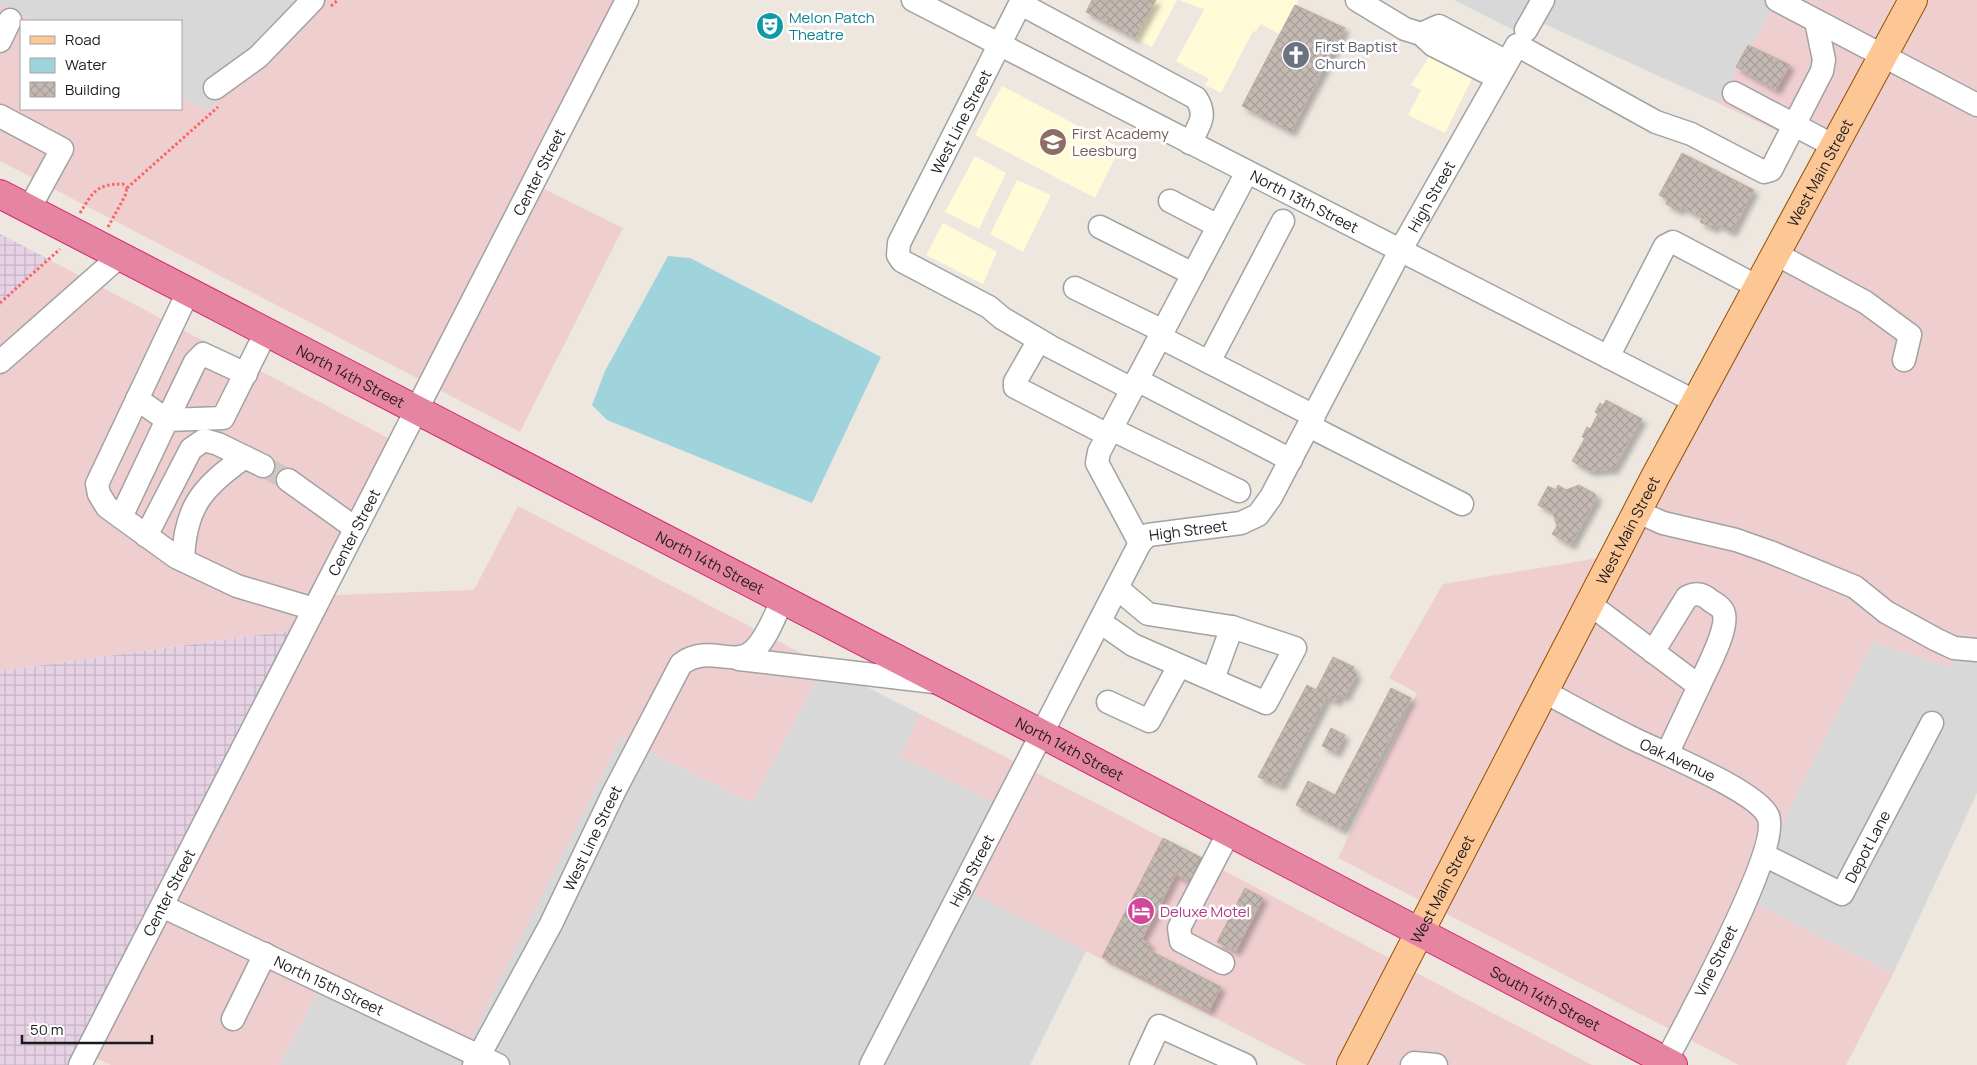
<svg xmlns="http://www.w3.org/2000/svg" width="1977" height="1065" font-family="Manrope,sans-serif">
  <style>
    .residential { fill: #d9d8d8 }
    .commercial { fill: #efced0 }
    .industrial { fill: url(#industrial-grid) }
    .education { fill: #fffbd7 }
    .water { fill: #9fd4dc }
    .building { fill: url(#building-cross-hatch); stroke: #beaca2; filter: url(#shadow) }
    .lines { fill: none; stroke-linecap: round; stroke-linejoin: round }
    .minor-tunnel { stroke: #cec8c2; stroke-width: 22; stroke-dasharray: 22 11; stroke-linecap: butt }
    .minor-casing { stroke: #a2a2a2; stroke-width: 25 }
    .major-casing { stroke: #925300; stroke-width: 30 }
    .highway-casing { stroke: #d62271; stroke-width: 30 }
    .path { stroke: #fb6463; stroke-width: 3; stroke-dasharray: 2.5 2.5; stroke-linecap: butt }
    .minor { stroke: #fff; stroke-width: 22 }
    .major { stroke: #fcc695; stroke-width: 28 }
    .highway { stroke: #e685a1; stroke-width: 28 }
    .labels { text-anchor: middle; dominant-baseline: central; stroke-width: 5; stroke-linejoin: round; paint-order: stroke }
    .culture-label { font-size: 15px; fill: #0d838f; stroke: #fff; text-anchor: start }
    .worship-label { font-size: 15px; fill: #5b616d; stroke: #fff; text-anchor: start }
    .street-label { font-size: 15px; fill: #1b1b1b; stroke: #fff }
    .education-label { font-size: 15px; fill: #785e54; stroke: #fff; text-anchor: start }
    .hotel-label { font-size: 15px; fill: #b23c85; stroke: #fff; text-anchor: start }
  </style>
  <defs>
    <pattern id="industrial-grid" width="8" height="8" patternUnits="userSpaceOnUse" patternTransform="scale(1.25)"><rect width="8" height="8" fill="#e6d2e4"/><path d="M0 4h8M4 0v8" fill="none" stroke="#c5b4c3"/></pattern>
    <pattern id="building-cross-hatch" width="8" height="8" patternUnits="userSpaceOnUse" patternTransform="scale(1.25)"><rect width="8" height="8" fill="#c4b9b3"/><path d="M0 0l8 8M0 8l8-8" fill="none" stroke="#a89e99"/></pattern>
    <filter id="shadow"><feDropShadow dx="4.5" dy="4.5" stdDeviation="2.5" flood-color="#0004"/></filter>
  </defs>
  <rect width="100%" height="100%" fill="#ede7e0"/>
  <path class="residential" d="M 0,0 L 316,0 L 208,111 L 181,98 L 181,21 L 34,21 L 0,4 Z
    M 1454,0 L 1778,0 L 1718,103 L 1540,22 L 1531,39 Z
    M 1873,642 L 1948,667 L 1977,642 L 1977,793 L 1893,974 L 1745,898 Z
    M 824,665 L 920,714 L 900,756 L 1004,808 L 963,887 L 1086,951 L 1030,1065 L 279,1065 L 321,986 L 462,1055 L 621,737 L 752,803 Z"/>
  <path class="commercial" d="M 316,0 L 623,0 L 532,183 L 623,228 L 520,432 L 0,161 L 0,4 L 34,21 L 21,21 L 21,109 L 181,109 L 181,98 L 208,111 Z
    M 1778,0 L 1902,0 L 1820,151 L 1718,103 Z
    M 1925,0 L 1977,0 L 1977,642 L 1948,667 L 1873,642 L 1745,898 L 1893,974 L 1846,1065 L 1739,1065 L 1441,911 Z
    M 48,259 L 405,447 L 332,592 L 335,595 L 474,590 L 518,506 L 824,665 L 752,803 L 621,737 L 462,1056 L 321,986 L 279,1065 L 111,1065 L 87,1054 L 310,628 L 0,671 L 0,306 Z
    M 1604,557 L 1423,902 L 1338,858 L 1417,693 L 1389,678 L 1443,584 Z
    M 920,714 L 1096,803 L 1393,960 L 1340,1065 L 1306,1065 L 962,887 L 1004,808 L 900,756 Z
    M 1411,970 L 1592,1065 L 1362,1065 Z"/>
  <path class="industrial" d="M 0,234 L 48,259 L 0,306 Z
    M 310,628 L 81,1065 L 0,1065 L 0,671 Z"/>
  <path class="education" d="M 1156,0 L 1177,0 L 1152,47 L 1135,38 Z
    M 1179,0 L 1299,0 L 1279,34 L 1261,24 L 1255,32 L 1253,31 L 1221,93 L 1205,85 L 1209,79 L 1176,61 L 1206,6 L 1203,9 Z
    M 1435,48 L 1478,67 L 1445,133 L 1408,115 L 1421,90 L 1411,85 Z
    M 1002,86 L 1120,148 L 1095,198 L 975,135 Z
    M 975,156 L 1006,173 L 979,229 L 945,212 Z
    M 1017,180 L 1051,195 L 1023,252 L 990,234 Z
    M 943,223 L 997,252 L 983,284 L 926,255 Z"/>
  <path class="water" d="M 668,256 L 690,258 L 881,357 L 812,503 L 607,420 L 592,405 L 605,371 Z"/>
  <path class="building" d="M 1092,0 L 1156,0 L 1135,38 L 1086,12 Z
    M 1295,5 L 1345,28 L 1291,132 L 1242,106 Z
    M 1748,45 L 1790,65 L 1776,90 L 1736,67 Z
    M 1682,153 L 1754,190 L 1732,232 L 1716,224 L 1714,229 L 1700,222 L 1702,217 L 1681,207 L 1679,211 L 1666,204 L 1668,200 L 1659,195 Z
    M 1606,400 L 1642,419 L 1614,469 L 1590,471 L 1572,461 L 1585,438 L 1582,437 L 1587,427 L 1590,429 L 1598,414 L 1595,412 L 1600,403 L 1603,405 Z
    M 1558,485 L 1566,490 L 1579,485 L 1595,494 L 1597,498 L 1571,545 L 1552,534 L 1557,526 L 1553,513 L 1538,505 L 1548,486 L 1556,490 Z
    M 1333,657 L 1354,667 L 1352,671 L 1357,674 L 1345,697 L 1340,695 L 1336,702 L 1327,697 L 1281,786 L 1258,777 L 1307,685 L 1316,690 Z
    M 1391,688 L 1411,698 L 1343,830 L 1296,805 L 1308,781 L 1335,795 Z
    M 1331,728 L 1345,735 L 1336,753 L 1322,746 Z
    M 1163,838 L 1204,859 L 1191,883 L 1176,874 L 1142,939 L 1150,944 L 1147,949 L 1221,987 L 1209,1011 L 1102,957 Z
    M 1245,888 L 1263,898 L 1236,951 L 1217,942 Z"/>
  <g class="lines">
    <path class="minor-tunnel" d="M 263,466 L 288,480"/>
    <g class="minor-casing">
      <g id="minor">
        <path id="s1" d="M 913,0 L 1696,402"/>
        <path d="M 1022,0 L 899,243 L 898,255 L 902,261 L 989,307 L 1002,318 L 1051,347 L 1132,389"/>
        <path d="M 1357,0 L 1405,29 L 1421,34 L 1433,45 L 1498,78"/>
        <path d="M 1777,0 L 1977,105"/>
        <path d="M 1021,4 L 1196,98 C 1208,116 1199,125 1190,143"/>
        <path d="M 1526,30 L 1543,0"/>
        <path d="M 1421,34 L 1439,26 L 1507,62"/>
        <path d="M 0,41 L 10,20"/>
        <path d="M 215,88 L 258,57 L 313,0"/>
        <path d="M 1734,93 L 1834,146"/>
        <path d="M 0,116 L 62,149 L 29,209"/>
        <path d="M 1170,201 L 1218,226"/>
        <path d="M 1100,227 L 1193,274"/>
        <path d="M 1776,254 L 1865,302 L 1910,335 L 1904,360"/>
        <path d="M 1075,288 L 1163,331"/>
        <path d="M 188,292 L 97,484 L 99,494 L 107,507 L 176,557 L 237,586 L 314,609"/>
        <path d="M 1160,337 L 1314,416"/>
        <path d="M 1039,340 L 1015,382 L 1015,387 L 1108,435"/>
        <path d="M 1608,357 L 1665,246 L 1673,242 L 1758,287"/>
        <path d="M 0,362 L 120,256"/>
        <path d="M 1209,362 L 1283,221"/>
        <path d="M 1137,380 L 1291,460"/>
        <path d="M 137,399 L 167,420 L 195,362 L 203,354 L 246,374"/>
        <path d="M 1309,426 L 1462,504"/>
        <path d="M 1111,429 L 1239,491"/>
        <path d="M 288,480 L 355,528"/>
        <path d="M 1638,512 L 1663,523 L 1736,540 L 1770,552 L 1855,587 L 1886,612 L 1935,639 L 1954,648 L 1977,650"/>
        <path d="M 121,517 L 167,420 L 223,418 L 266,332"/>
        <path d="M 146,536 L 191,449 L 204,440 L 218,444 L 263,466"/>
        <path d="M 1140,543 L 1097,463 L 1099,452 L 1247,172"/>
        <path d="M 183,560 C 185,507 202,487 245,457"/>
        <path d="M 1591,605 L 1699,686 L 1667,754"/>
        <path d="M 1100,622 L 1133,645 L 1266,703 L 1295,648 L 1232,627 L 1148,614 L 1117,588"/>
        <path d="M 1653,652 L 1687,597 C 1697,592 1703,594 1711,601 C 1716,604 1723,608 1724,614 C 1728,631 1706,670 1699,686"/>
        <path d="M 739,659 L 934,682"/>
        <path d="M 1213,679 L 1232,627"/>
        <path id="s2" d="M 1545,692 C 1573,707 1600,722 1628,736 C 1657,751 1756,790 1768,816 C 1782,848 1683,1028 1664,1065"/>
        <path d="M 1108,702 L 1149,721 L 1179,666"/>
        <path id="s3" d="M 1764,855 L 1842,894 L 1932,723"/>
        <path id="s4" d="M 162,906 L 498,1065"/>
        <path d="M 1223,963 L 1181,941 L 1179,928 L 1229,832"/>
        <path d="M 233,1019 L 265,954"/>
        <path id="s5" d="M 80,1065 L 627,0"/>
        <path id="s6" d="M 474,1065 L 551,924 L 614,792 L 681,664 C 709,643 735,669 754,650 C 767,638 775,615 783,599"/>
        <path id="s7" d="M 871,1065 L 1140,543 L 1148,535 L 1241,523 L 1258,515 L 1271,497 L 1400,251 L 1517,45 L 1656,122 L 1691,134 L 1764,172 L 1771,170 L 1822,71 L 1824,60 L 1816,21"/>
        <path d="M 1141,1065 L 1159,1026 L 1245,1065"/>
        <path d="M 1412,1065 L 1414,1063 L 1436,1065"/>
      </g>
    </g>
    <g class="major-casing">
      <g id="major">
        <path id="s8" d="M 1351,1065 L 1655,477 L 1913,0"/>
      </g>
    </g>
    <g class="highway-casing">
      <g id="highway">
        <path id="s9" d="M 0,194 L 1042,734 L 1673,1065"/>
      </g>
    </g>
    <path class="path" d="M 331,6 L 338,0
      M 127,188 L 218,107
      M 80,213 C 93,192 96,184 123,184 L 127,188
      M 108,227 L 125,196 L 127,188
      M 0,303 L 60,249"/>
    <use href="#minor" class="minor"/>
    <use href="#major" class="major"/>
    <use href="#highway" class="highway"/>
  </g>
  <defs>
    <g id="theatre-disc" transform="scale(1.4375)"><circle r="9.5" fill="#0f9aa8" stroke="#fff"/><path d="M-5-5.5Q0-4 5-5.5V0Q5 5 0 6Q-5 5-5 0ZM-3.3-2.5H-1v1.5H-3.3ZM1-2.5H3.3v1.5H1ZM-2.8 1Q0 5.5 2.8 1Z" fill="#fff"/></g>
    <g id="church-disc" transform="scale(1.4375)"><circle r="9.5" fill="#6b7280" stroke="#fff"/><path d="M-1.2-6h2.4v3.5h3.3v2.4h-3.3V6h-2.4V-.1h-3.3v-2.4h3.3Z" fill="#fff"/></g>
    <g id="school-disc" transform="scale(1.4375)"><circle r="9.5" fill="#8d6e63" stroke="#fff"/><path d="M0-5L7-2L0 1L-7-2ZM-4 1L0 2.5L4 1V4Q0 6-4 4Z" fill="#fff"/></g>
    <g id="hotel-disc" transform="scale(1.4375)"><circle r="9.5" fill="#d1479c" stroke="#fff"/><path d="M-6-4.5h1.5V1H6V5H4.5V3h-9V5H-6ZM-4 0a1.8 1.8 0 1 1 3.6 0ZM.5 0V-2.5h3Q6-2.5 6 0Z" fill="#fff"/></g>
  </defs>
  <g fill-rule="evenodd">
    <use href="#theatre-disc" x="770" y="26"/>
    <use href="#church-disc" x="1296" y="55"/>
    <use href="#school-disc" x="1053" y="142"/>
    <use href="#hotel-disc" x="1141" y="911"/>
  </g>
  <g class="labels">
    <g class="culture-label">
      <text x="789" y="17">Melon Patch<tspan x="789" dy="17">Theatre</tspan></text>
    </g>
    <g class="worship-label">
      <text x="1315" y="46">First Baptist<tspan x="1315" dy="17">Church</tspan></text>
    </g>
    <g class="street-label">
      <text transform="translate(961 122) rotate(-63)">West Line Street</text>
      <text stroke="none"><textPath href="#s5" startOffset="1004">Center Street</textPath></text>
      <text stroke="none"><textPath href="#s8" startOffset="1008">West Main Street</textPath></text>
      <text stroke="none"><textPath href="#s7" startOffset="1074">High Street</textPath></text>
      <text stroke="none"><textPath href="#s1" startOffset="440">North 13th Street</textPath></text>
      <text stroke="none"><textPath href="#s9" startOffset="395">North 14th Street</textPath></text>
      <text stroke="none"><textPath href="#s8" startOffset="602">West Main Street</textPath></text>
      <text stroke="none"><textPath href="#s5" startOffset="599">Center Street</textPath></text>
      <text stroke="none"><textPath href="#s7" startOffset="639">High Street</textPath></text>
      <text stroke="none"><textPath href="#s9" startOffset="800">North 14th Street</textPath></text>
      <text stroke="none"><textPath href="#s9" startOffset="1205">North 14th Street</textPath></text>
      <text stroke="none"><textPath href="#s2" startOffset="149">Oak Avenue</textPath></text>
      <text stroke="none"><textPath href="#s6" startOffset="256">West Line Street</textPath></text>
      <text stroke="none"><textPath href="#s3" startOffset="141">Depot Lane</textPath></text>
      <text stroke="none"><textPath href="#s7" startOffset="219">High Street</textPath></text>
      <text stroke="none"><textPath href="#s8" startOffset="198">West Main Street</textPath></text>
      <text stroke="none"><textPath href="#s5" startOffset="194">Center Street</textPath></text>
      <text transform="translate(1716 961) rotate(-64)">Vine Street</text>
      <text stroke="none"><textPath href="#s4" startOffset="185">North 15th Street</textPath></text>
      <text stroke="none"><textPath href="#s9" startOffset="1742">South 14th Street</textPath></text>
    </g>
    <g class="education-label">
      <text x="1072" y="133">First Academy<tspan x="1072" dy="17">Leesburg</tspan></text>
    </g>
    <g class="hotel-label">
      <text x="1160" y="911">Deluxe Motel</text>
    </g>
  </g>
  <rect x="20" y="20" width="162" height="90" fill="#ffffff" stroke="#a4a4a4"/>
  <rect x="30" y="36" width="25" height="8" fill="#fcc695" stroke="#a4a4a4"/>
  <text x="65" y="45" font-size="15" fill="#1b1b1b">Road</text>
  <rect x="30" y="58" width="25" height="15" fill="#9fd4dc" stroke="#a4a4a4"/>
  <text x="65" y="70" font-size="15" fill="#1b1b1b">Water</text>
  <rect x="30" y="82" width="25" height="15" fill="url(#building-cross-hatch)" stroke="#a4a4a4"/>
  <text x="65" y="95" font-size="15" fill="#1b1b1b">Building</text>
  <path d="M22 1035v8h130v-8" fill="none" stroke="#1b1b1b" stroke-width="2.5"/>
  <text x="30" y="1035" font-size="15" fill="#1b1b1b" stroke="#ffffff" stroke-width="4" paint-order="stroke">50 m</text>
</svg>
